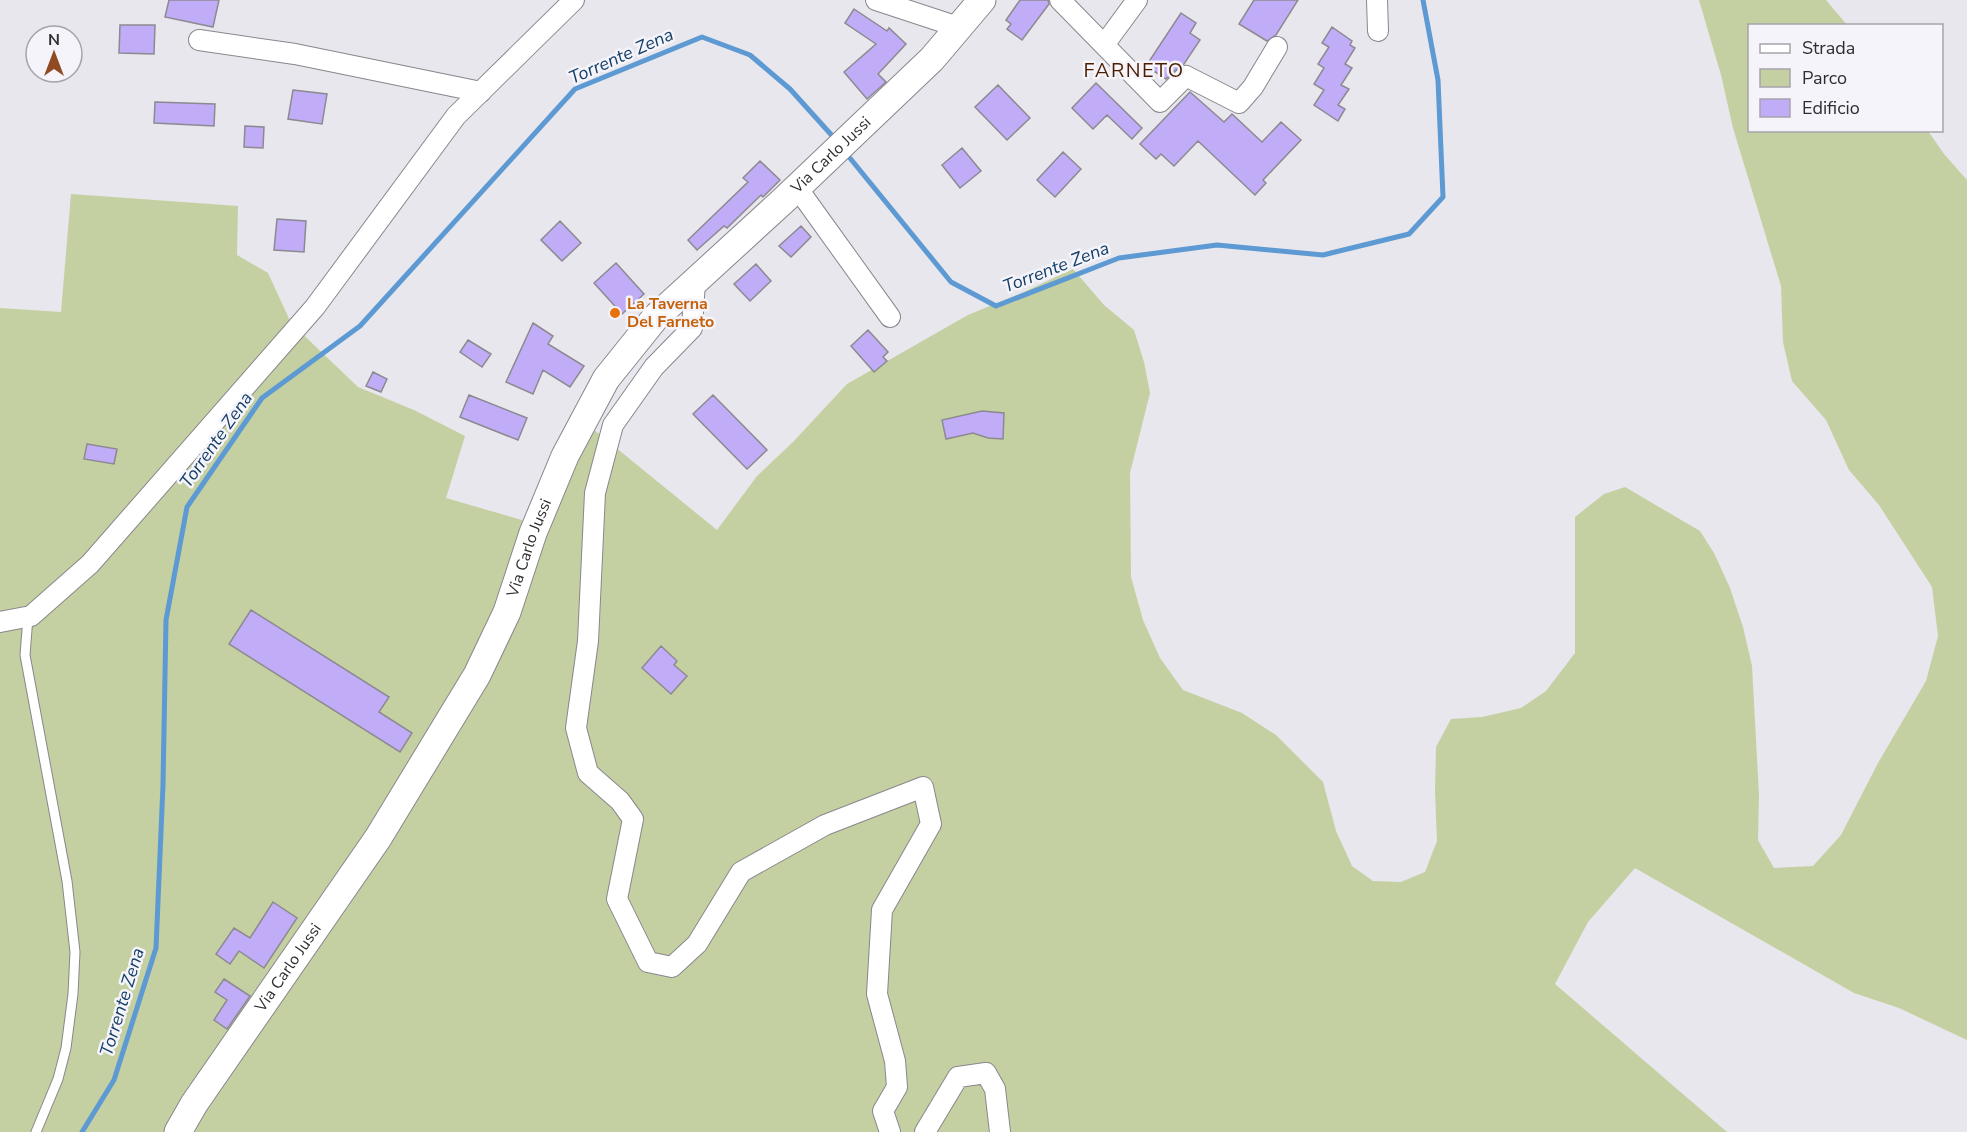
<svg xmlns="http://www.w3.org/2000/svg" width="1967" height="1132" font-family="'Nunito Sans',sans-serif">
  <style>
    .green { fill: #c4d0a1 }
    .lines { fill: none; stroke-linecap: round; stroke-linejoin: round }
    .stream { stroke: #5d99d2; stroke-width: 5 }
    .building { fill: #c1acf7; stroke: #8c8a90; stroke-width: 1.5 }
    .lane-casing { stroke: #88878d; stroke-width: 11 }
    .street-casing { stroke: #88878d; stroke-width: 22 }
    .secondary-casing { stroke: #88878d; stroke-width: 29 }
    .lane { stroke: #fff; stroke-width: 9 }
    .street { stroke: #fff; stroke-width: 20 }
    .secondary { stroke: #fff; stroke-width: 27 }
    .food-dot { fill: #e8710a; stroke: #f6f4fb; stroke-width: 2 }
    .labels { text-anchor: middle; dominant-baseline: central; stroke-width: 5; stroke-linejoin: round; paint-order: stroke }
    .street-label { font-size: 16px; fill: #2e2d30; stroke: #f6f4fb }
    .food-label { font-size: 16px; font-weight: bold; fill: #c56008; stroke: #f6f4fb; text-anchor: start }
    .water-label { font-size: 18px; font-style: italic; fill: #133f66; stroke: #f6f4fb }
    .quarter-label { font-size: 20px; letter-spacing: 1.5px; fill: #4c1e01; stroke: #f6f4fb }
  </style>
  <rect width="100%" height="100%" fill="#e8e7ed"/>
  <path class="green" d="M 1699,0 L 1826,0 L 1847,25 L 1750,26 L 1750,130 L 1928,131 L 1944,154 L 1967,180 L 1967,1040 L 1899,1008 L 1854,993 L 1635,868 L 1588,922 L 1555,984 L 1727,1132 L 0,1132 L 0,308 L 61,312 L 71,194 L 238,206 L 237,255 L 268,273 L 291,323 L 358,387 L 414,410 L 465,436 L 446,498 L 539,525 L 588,425 L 717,530 L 757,476 L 793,442 L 847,384 L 968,315 L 1024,292 L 1073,269 L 1104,305 L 1134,330 L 1144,362 L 1150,393 L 1130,473 L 1131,577 L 1143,620 L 1160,658 L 1183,690 L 1242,713 L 1276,735 L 1323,782 L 1336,831 L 1352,866 L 1373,881 L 1401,882 L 1425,872 L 1437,841 L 1435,792 L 1436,747 L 1451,719 L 1482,717 L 1521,708 L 1546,691 L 1575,653 L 1575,517 L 1604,494 L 1625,487 L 1700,531 L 1714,553 L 1730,588 L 1743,627 L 1752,666 L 1759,795 L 1758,840 L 1774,868 L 1813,866 L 1841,835 L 1878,763 L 1926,681 L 1938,636 L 1932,587 L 1879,505 L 1849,470 L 1826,420 L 1792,381 L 1783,342 L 1781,286 L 1733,128 L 1721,75 Z"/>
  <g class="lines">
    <path class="stream" d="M 845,152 L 951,282 L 996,306 L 1119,258 L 1217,245 L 1323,255 L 1409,234 L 1443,197 L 1438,80 L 1423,0
      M 82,1132 L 114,1080 L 156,948 L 163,785 L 166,620 L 187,507 L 262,398 L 360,326 L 575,89 L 702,37 L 750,55 L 790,89 L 836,140"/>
  </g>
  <path class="building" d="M 169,0 L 219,0 L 213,27 L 165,17 Z
    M 1020,0 L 1048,0 L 1049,4 L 1022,40 L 1007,29 L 1011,24 L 1006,20 Z
    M 1254,0 L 1298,0 L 1276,35 L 1267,41 L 1239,24 Z
    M 854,9 L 887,31 L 889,28 L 906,44 L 878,74 L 886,82 L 867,99 L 844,72 L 876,44 L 845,23 Z
    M 1181,13 L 1196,23 L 1190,33 L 1200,40 L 1184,64 L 1178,68 L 1166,79 L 1146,66 Z
    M 120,25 L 155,25 L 154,54 L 119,53 Z
    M 1332,27 L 1352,41 L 1350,45 L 1355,48 L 1345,64 L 1352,68 L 1341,85 L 1349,89 L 1338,105 L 1345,109 L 1338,121 L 1314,105 L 1324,90 L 1314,84 L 1324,68 L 1318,64 L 1329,47 L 1322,43 Z
    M 1096,83 L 1142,128 L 1132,139 L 1107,115 L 1093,129 L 1072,108 Z
    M 998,85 L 1030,118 L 1007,140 L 975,107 Z
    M 293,90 L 327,94 L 322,124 L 288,119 Z
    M 1190,92 L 1224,122 L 1232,114 L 1262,142 L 1281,122 L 1301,140 L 1263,180 L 1266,183 L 1255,195 L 1198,141 L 1174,166 L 1161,154 L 1156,159 L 1140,144 Z
    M 155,102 L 215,104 L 214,126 L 154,123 Z
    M 245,126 L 264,127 L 263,148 L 244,147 Z
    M 962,148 L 981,171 L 960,188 L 942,165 Z
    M 1063,152 L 1081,169 L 1055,197 L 1037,180 Z
    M 760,161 L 780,180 L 763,197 L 761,195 L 727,228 L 724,226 L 697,250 L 688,240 L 748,182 L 743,178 Z
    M 277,219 L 306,221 L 304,252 L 274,250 Z
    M 560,221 L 581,243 L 562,261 L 541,240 Z
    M 801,226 L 811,237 L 791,257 L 779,246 Z
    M 616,263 L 644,294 L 622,314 L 594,283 Z
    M 756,264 L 771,281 L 750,301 L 734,284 Z
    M 533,323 L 553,336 L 548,344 L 584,366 L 570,387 L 543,370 L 533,394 L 506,382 Z
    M 868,330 L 888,352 L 883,357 L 887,361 L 874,372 L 851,346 Z
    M 468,340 L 491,354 L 482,367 L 460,352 Z
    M 373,372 L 387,379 L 381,392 L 366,386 Z
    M 469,395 L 527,418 L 518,440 L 460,417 Z
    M 713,395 L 767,450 L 747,469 L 693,414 Z
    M 982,411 L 1004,413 L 1003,439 L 988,438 L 973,433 L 946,439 L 942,420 Z
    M 87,444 L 117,449 L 114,464 L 84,459 Z
    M 251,610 L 389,697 L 379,712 L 412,733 L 400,752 L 229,644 Z
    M 661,646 L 677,661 L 674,665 L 687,676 L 671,694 L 642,668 Z
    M 273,902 L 297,918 L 264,968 L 239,951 L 230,964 L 216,954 L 234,928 L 250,938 Z
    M 224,979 L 250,996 L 227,1029 L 214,1020 L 227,1000 L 215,992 Z"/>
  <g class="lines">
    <g class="lane-casing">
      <path id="lane" d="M 28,617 L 25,655 L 67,881 L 75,952 L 73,994 L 66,1048 L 58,1079 L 36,1132"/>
    </g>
    <g class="street-casing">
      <path id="street" d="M 876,0 L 958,27
        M 1060,0 L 1160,102 L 1186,76 L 1239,103 L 1253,87 L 1277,47
        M 1377,0 L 1378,31
        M 199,40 L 295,54 L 481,92
        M 1104,45 L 1137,0
        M 803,196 L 890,317
        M 695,281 L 692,328 L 654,367 L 613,425 L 595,493 L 588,641 L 576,728 L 588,773 L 620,801 L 633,819 L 617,899 L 648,962 L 672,967 L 697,944 L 741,872 L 825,825 L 923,787 L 931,824 L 882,910 L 877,994 L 895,1061 L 897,1087 L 883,1111 L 890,1132
        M 0,622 L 31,616 L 90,564 L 315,307 L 456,116 L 574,0
        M 925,1132 L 958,1077 L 986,1073 L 995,1089 L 1000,1132"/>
    </g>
    <g class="secondary-casing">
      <g id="secondary">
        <path id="s1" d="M 178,1132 L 194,1104 L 378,838 L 477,675 L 507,612 L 533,533 L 565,456 L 606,379 L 655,318 L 785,199 L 932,59 L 982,0"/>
      </g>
    </g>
    <use href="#lane" class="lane"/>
    <use href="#street" class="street"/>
    <use href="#secondary" class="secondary"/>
  </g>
  <circle class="food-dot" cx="615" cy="313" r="6"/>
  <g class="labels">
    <g class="street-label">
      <text stroke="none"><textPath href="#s1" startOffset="1188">Via Carlo Jussi</textPath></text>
      <text stroke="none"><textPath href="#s1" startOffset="684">Via Carlo Jussi</textPath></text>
      <text stroke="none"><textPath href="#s1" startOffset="198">Via Carlo Jussi</textPath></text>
    </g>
    <g class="food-label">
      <text x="627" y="304">La Taverna<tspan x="627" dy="18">Del Farneto</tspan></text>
    </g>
    <g class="water-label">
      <text transform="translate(621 56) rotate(-24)">Torrente Zena</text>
      <text transform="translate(1056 267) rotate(-21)">Torrente Zena</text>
      <text transform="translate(216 440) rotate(-55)">Torrente Zena</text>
      <text transform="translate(122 1002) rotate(-73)">Torrente Zena</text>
    </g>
    <g class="quarter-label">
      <text x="1134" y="70">FARNETO</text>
    </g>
  </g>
  <rect x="1748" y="24" width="195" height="108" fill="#f6f4fb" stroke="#a6a4aa" stroke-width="1.5"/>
  <rect x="1760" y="44" width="30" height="9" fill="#ffffff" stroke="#a6a4aa" stroke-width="1.5"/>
  <text x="1802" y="54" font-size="18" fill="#2e2d30">Strada</text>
  <rect x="1760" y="69" width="30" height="18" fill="#c4d0a1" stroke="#a6a4aa" stroke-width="1.5"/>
  <text x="1802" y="84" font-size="18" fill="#2e2d30">Parco</text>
  <rect x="1760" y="99" width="30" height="18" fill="#c1acf7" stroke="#a6a4aa" stroke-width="1.5"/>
  <text x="1802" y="114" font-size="18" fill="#2e2d30">Edificio</text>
  <g transform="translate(54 54)"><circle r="28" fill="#f6f4fb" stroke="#a6a4aa" stroke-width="1.5"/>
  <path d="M0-4.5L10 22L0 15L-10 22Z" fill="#914b23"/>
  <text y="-9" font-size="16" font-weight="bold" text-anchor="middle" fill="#2e2d30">N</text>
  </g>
</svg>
